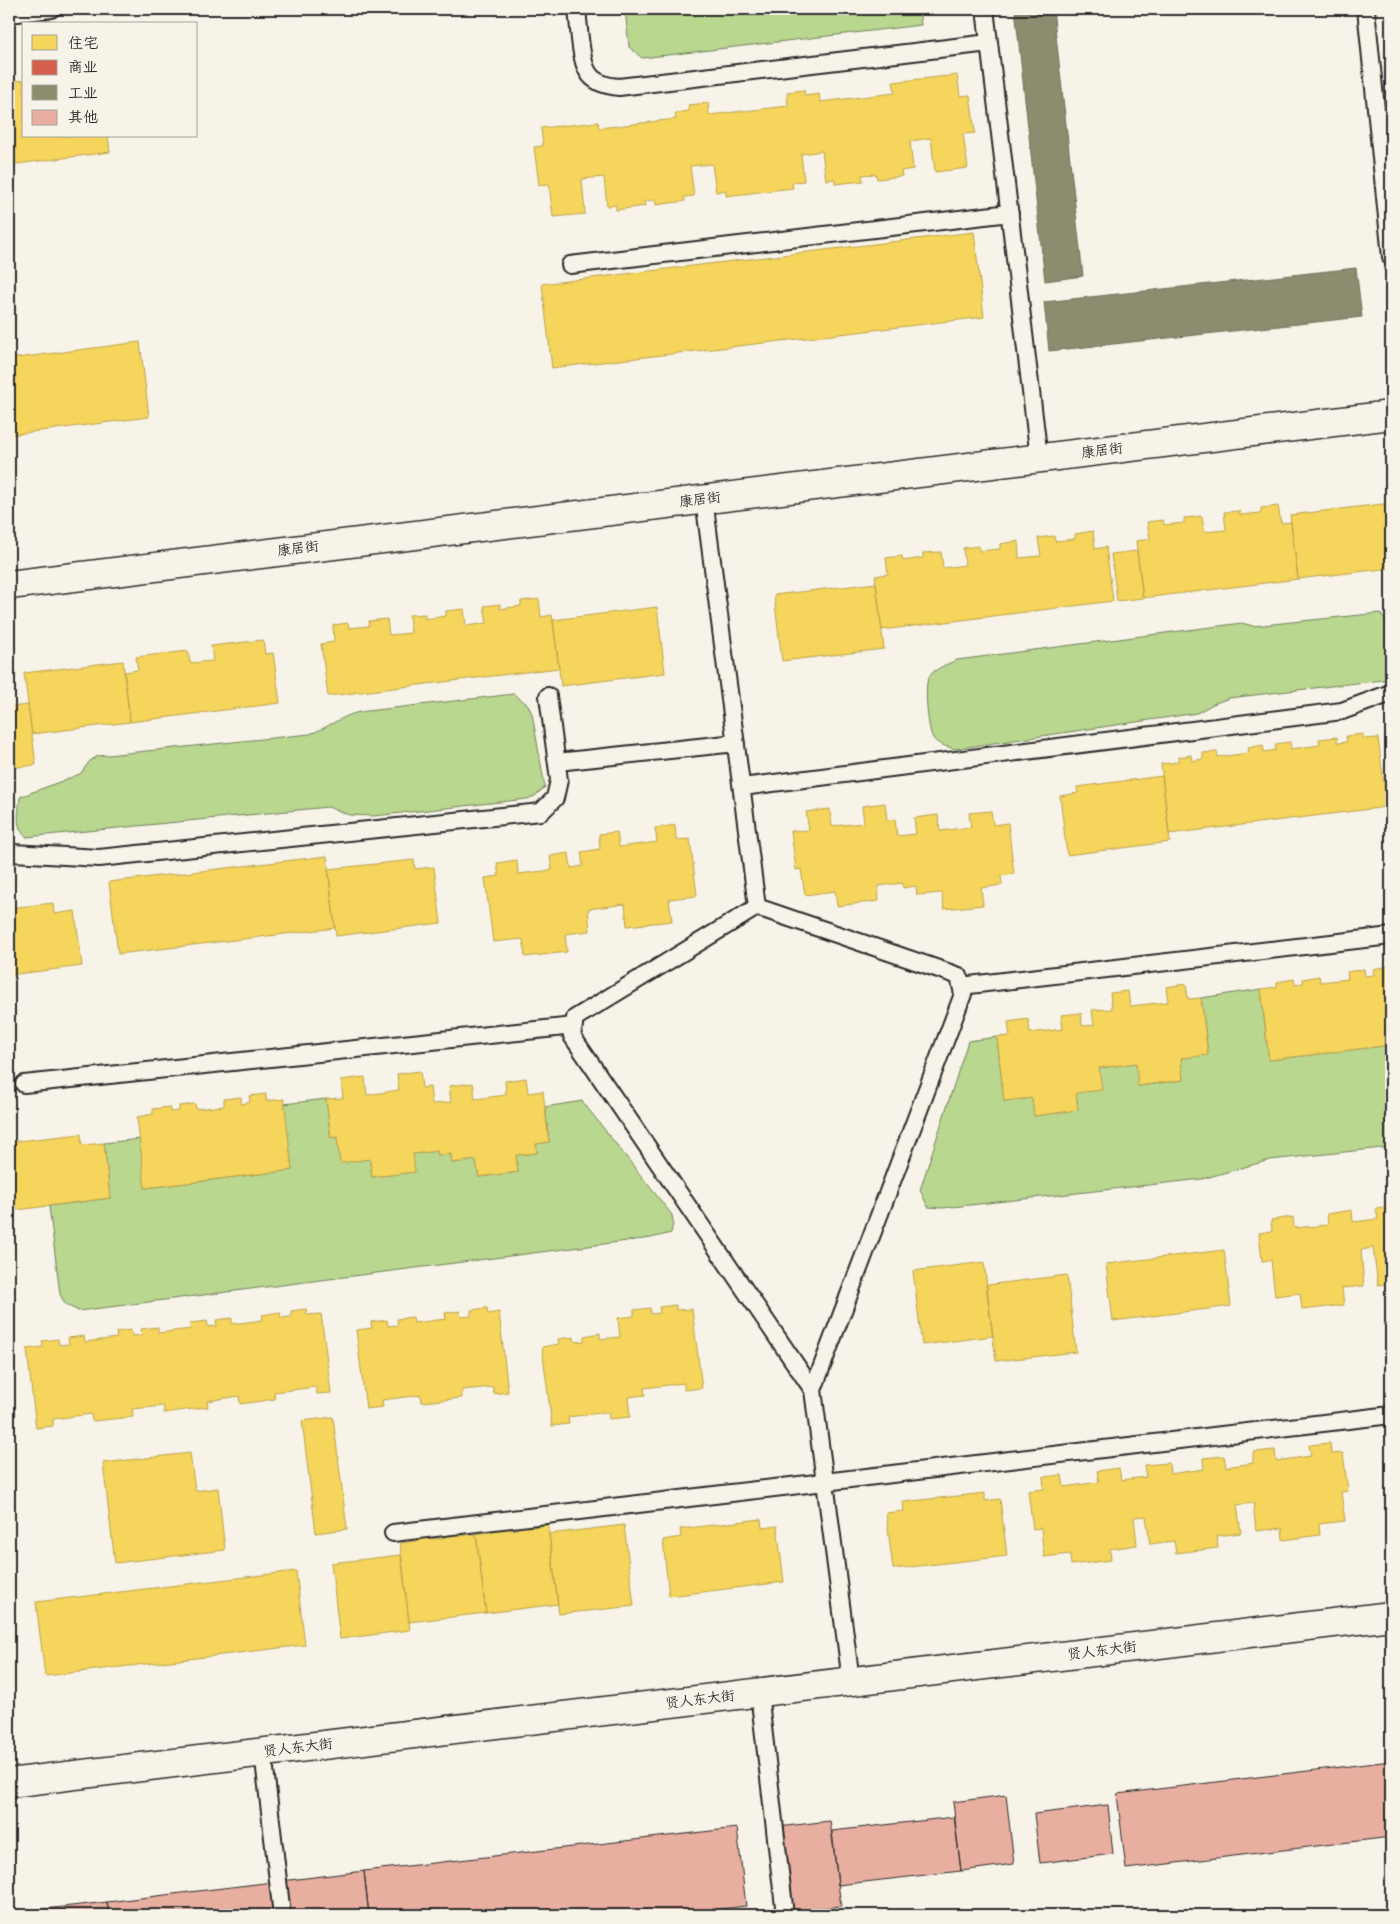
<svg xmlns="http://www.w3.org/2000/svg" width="1400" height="1924" font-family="Kalam,'LXGW WenKai TC',sans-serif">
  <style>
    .green { fill: #b9d78f; stroke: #72815d }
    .homes { fill: #f6d55c; stroke: #b9a24d }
    .shops { fill: #d6604d; stroke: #a35043 }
    .industry { fill: #8c8c6e; stroke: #6f6f5a }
    .building { fill: #e8afa1; stroke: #2b2b2b }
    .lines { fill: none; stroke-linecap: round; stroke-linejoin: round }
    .lane-casing { stroke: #2b2b2b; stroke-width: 20 }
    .secondary-casing { stroke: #2b2b2b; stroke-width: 31 }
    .lane { stroke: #f7f3e8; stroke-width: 16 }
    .secondary { stroke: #f7f3e8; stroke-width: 28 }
    .labels { text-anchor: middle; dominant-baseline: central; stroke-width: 5; stroke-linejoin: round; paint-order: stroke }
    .street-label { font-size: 14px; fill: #2b2b2b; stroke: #f7f3e8 }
  </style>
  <rect width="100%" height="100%" fill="#f7f3e8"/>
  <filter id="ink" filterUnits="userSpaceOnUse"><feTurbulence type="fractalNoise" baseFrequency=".02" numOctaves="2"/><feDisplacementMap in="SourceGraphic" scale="10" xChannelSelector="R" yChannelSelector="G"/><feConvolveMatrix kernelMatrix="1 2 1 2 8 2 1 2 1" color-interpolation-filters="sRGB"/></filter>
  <g filter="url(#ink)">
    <path class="green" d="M 625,9 L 919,9 L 921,25 L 642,58 L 629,47 Z
      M 1380,613 L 1391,627 L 1391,679 L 1229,698 L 1213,704 L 1197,713 L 954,749 C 947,746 937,745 933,738 C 928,731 924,688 928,679 C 932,669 948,664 957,660 L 1242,623 L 1253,626 Z
      M 514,694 L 528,705 L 532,714 L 545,787 L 535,796 L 527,799 L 374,816 L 349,815 L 328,807 L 27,837 C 14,829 19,810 20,797 L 80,774 L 90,761 L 98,756 L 310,734 C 327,728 342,716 359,712 Z
      M 1261,989 L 1269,1060 L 1391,1045 L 1391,1147 L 1270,1160 L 1202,1179 L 943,1208 L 928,1207 L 920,1190 L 968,1041 L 997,1037 L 1004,1101 L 1032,1098 L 1034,1116 L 1078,1110 L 1076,1093 L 1099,1068 L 1136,1063 L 1139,1086 L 1183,1080 L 1181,1058 L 1208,1054 L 1201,998 Z
      M 326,1099 L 331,1138 L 337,1137 L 340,1162 L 370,1159 L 372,1177 L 414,1172 L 413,1154 L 437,1151 L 438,1155 L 451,1154 L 452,1163 L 476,1160 L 479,1177 L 518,1172 L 516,1155 L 537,1153 L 536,1144 L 549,1142 L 545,1107 L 582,1101 L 672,1215 L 673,1223 L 671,1233 L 651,1238 L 78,1311 L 65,1304 L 60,1294 L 49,1206 L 110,1198 L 104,1143 L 140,1139 L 145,1188 L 292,1170 L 284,1104 Z"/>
    <path class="homes" d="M 957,75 L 960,96 L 970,95 L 975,133 L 963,134 L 968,168 L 935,172 L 931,138 L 910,141 L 913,169 L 901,171 L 902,176 L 877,179 L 876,174 L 862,175 L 863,181 L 835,184 L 835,179 L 826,180 L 822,151 L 801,154 L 804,181 L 792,182 L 793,188 L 726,196 L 726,190 L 716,192 L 712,164 L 690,166 L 694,196 L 684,197 L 685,201 L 656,205 L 655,200 L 644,201 L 645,206 L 616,210 L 616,205 L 607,206 L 604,177 L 582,179 L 585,214 L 553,217 L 549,184 L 539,185 L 534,147 L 543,146 L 541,128 L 598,122 L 599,128 L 676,119 L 675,113 L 689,111 L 688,105 L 708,103 L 709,115 L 788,106 L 787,92 L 804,90 L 805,96 L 819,94 L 820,102 L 895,93 L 893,82 Z
      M 24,80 L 24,136 L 108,136 L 110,152 L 9,165 L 9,82 Z
      M 974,232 L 984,317 L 552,368 L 542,284 Z
      M 140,342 L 149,417 L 9,435 L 9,359 Z
      M 1391,503 L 1391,568 L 1298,579 L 1290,515 Z
      M 1278,506 L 1281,523 L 1291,522 L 1298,579 L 1143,598 L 1136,541 L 1150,539 L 1147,522 L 1163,520 L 1164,525 L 1184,523 L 1184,518 L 1202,516 L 1204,532 L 1226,530 L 1224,512 L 1240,511 L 1240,515 L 1261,513 L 1261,508 Z
      M 1093,531 L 1095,549 L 1106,547 L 1113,601 L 882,630 L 875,576 L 888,574 L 886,558 L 902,556 L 903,561 L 923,558 L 923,553 L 941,552 L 943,568 L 965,565 L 963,548 L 979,546 L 979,551 L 1000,549 L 1000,544 L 1018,541 L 1019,558 L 1041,556 L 1038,538 L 1054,536 L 1055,541 L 1075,539 L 1075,534 Z
      M 1137,551 L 1143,598 L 1117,601 L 1111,554 Z
      M 876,583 L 884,649 L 782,661 L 774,595 Z
      M 539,599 L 541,617 L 552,615 L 559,668 L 328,696 L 321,644 L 334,642 L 333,625 L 348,623 L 349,628 L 369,626 L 369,621 L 387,619 L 389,635 L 411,633 L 409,615 L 425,614 L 425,619 L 446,616 L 446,611 L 464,609 L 466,626 L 487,623 L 484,606 L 500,604 L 500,609 L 521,606 L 521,601 Z
      M 657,607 L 665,673 L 561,686 L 553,620 Z
      M 263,640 L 265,654 L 273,653 L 280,703 L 130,722 L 124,672 L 138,670 L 136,657 L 188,651 L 190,663 L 213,661 L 211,646 Z
      M 123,661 L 130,722 L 32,734 L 24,673 Z
      M 28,705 L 36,765 L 9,768 L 9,707 Z
      M 1363,734 L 1363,739 L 1378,738 L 1387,807 L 1169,834 L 1161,764 L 1178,762 L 1178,757 L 1191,755 L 1192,761 L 1203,759 L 1203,753 L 1217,752 L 1218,757 L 1249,753 L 1248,748 L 1263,745 L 1264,752 L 1276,750 L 1275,744 L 1290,742 L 1291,749 L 1320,745 L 1319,739 L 1337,737 L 1337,743 L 1347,742 L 1346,736 Z
      M 1162,776 L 1170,842 L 1067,855 L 1060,796 L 1078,793 L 1077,787 Z
      M 885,803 L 887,820 L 895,819 L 897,836 L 916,834 L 914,818 L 938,815 L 940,831 L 971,827 L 969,813 L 991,811 L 993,825 L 1008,823 L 1014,874 L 1001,876 L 1002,885 L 981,888 L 983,905 L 944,909 L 942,893 L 917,895 L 916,886 L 903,888 L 902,883 L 878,886 L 879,901 L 837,906 L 835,891 L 805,895 L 801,869 L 796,870 L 791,831 L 809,830 L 806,812 L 830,809 L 832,826 L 864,823 L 862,806 Z
      M 675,825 L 676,840 L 690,839 L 697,896 L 669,899 L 672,921 L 627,926 L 625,904 L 588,909 L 590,931 L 565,934 L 567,952 L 525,957 L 523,939 L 493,942 L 485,878 L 499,876 L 497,863 L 517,860 L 518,874 L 552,870 L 550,856 L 569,853 L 571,868 L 583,866 L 581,852 L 600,849 L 599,834 L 617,832 L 619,847 L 657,842 L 655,828 Z
      M 327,856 L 335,928 L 118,954 L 109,882 Z
      M 414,860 L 415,869 L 434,867 L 441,923 L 336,936 L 328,869 Z
      M 53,903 L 54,914 L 75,911 L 82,966 L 9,975 L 9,908 Z
      M 1390,966 L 1391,1045 L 1269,1060 L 1261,989 L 1277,987 L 1277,982 L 1294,979 L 1295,985 L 1303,983 L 1303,979 L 1319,976 L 1320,982 L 1348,979 L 1347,972 L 1364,969 L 1365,976 L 1374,975 L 1373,969 Z
      M 1186,984 L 1188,999 L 1201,998 L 1208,1055 L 1181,1058 L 1183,1080 L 1138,1086 L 1136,1063 L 1099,1068 L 1102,1090 L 1076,1093 L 1078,1110 L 1034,1116 L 1032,1098 L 1004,1101 L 997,1037 L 1010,1036 L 1008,1022 L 1028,1019 L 1030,1033 L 1063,1029 L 1061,1015 L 1081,1013 L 1082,1026 L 1094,1025 L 1092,1010 L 1112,1009 L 1110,993 L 1128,991 L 1130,1006 L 1168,1002 L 1166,987 Z
      M 420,1071 L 422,1088 L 430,1087 L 432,1104 L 451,1102 L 449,1086 L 473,1083 L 475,1099 L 506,1095 L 505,1081 L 526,1078 L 528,1093 L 543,1091 L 549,1142 L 536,1144 L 537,1153 L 516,1155 L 518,1172 L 479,1177 L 476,1160 L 452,1163 L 451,1154 L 438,1155 L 437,1151 L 413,1154 L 415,1172 L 372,1177 L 370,1159 L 340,1163 L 337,1137 L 331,1138 L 326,1099 L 343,1098 L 341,1080 L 365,1077 L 367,1095 L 399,1090 L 397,1074 Z
      M 266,1094 L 266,1101 L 284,1099 L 292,1170 L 145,1188 L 137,1117 L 153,1114 L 153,1109 L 170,1107 L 170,1112 L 179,1111 L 179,1106 L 195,1104 L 196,1109 L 224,1106 L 224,1099 L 241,1097 L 241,1104 L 250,1102 L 249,1096 Z
      M 81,1134 L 82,1145 L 104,1143 L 110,1198 L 9,1211 L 9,1142 Z
      M 1391,1206 L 1391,1283 L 1378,1285 L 1373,1248 L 1361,1250 L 1364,1286 L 1342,1288 L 1344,1305 L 1302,1310 L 1300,1293 L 1275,1296 L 1271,1260 L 1262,1261 L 1259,1233 L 1272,1231 L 1271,1220 L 1293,1217 L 1294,1228 L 1328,1225 L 1327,1214 L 1352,1210 L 1353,1222 L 1378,1219 L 1376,1208 Z
      M 1224,1250 L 1231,1306 L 1113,1321 L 1106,1264 Z
      M 984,1262 L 993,1336 L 922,1345 L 913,1271 Z
      M 1067,1275 L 1076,1352 L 996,1361 L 986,1285 Z
      M 676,1305 L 676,1310 L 692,1309 L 702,1388 L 684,1390 L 684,1383 L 644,1388 L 645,1395 L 628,1397 L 630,1417 L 609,1419 L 608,1412 L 568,1417 L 569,1424 L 552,1426 L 542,1347 L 559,1344 L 558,1339 L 574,1337 L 575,1342 L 584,1341 L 584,1336 L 600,1333 L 600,1339 L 620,1337 L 618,1318 L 634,1316 L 634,1310 L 650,1308 L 651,1314 L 660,1313 L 659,1307 Z
      M 487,1308 L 488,1314 L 499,1312 L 508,1392 L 494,1394 L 493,1387 L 462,1390 L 462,1398 L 422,1402 L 421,1395 L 382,1400 L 383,1407 L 366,1409 L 356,1330 L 372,1328 L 371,1322 L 387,1320 L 388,1326 L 398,1325 L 397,1319 L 413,1317 L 414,1323 L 446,1319 L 445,1313 L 460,1311 L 461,1317 L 471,1316 L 471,1310 Z
      M 306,1309 L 307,1315 L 321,1314 L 331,1393 L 317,1394 L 316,1387 L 274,1392 L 275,1399 L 240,1404 L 239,1396 L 207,1401 L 208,1407 L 164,1413 L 164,1406 L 132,1409 L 133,1417 L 92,1421 L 91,1414 L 53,1419 L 53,1426 L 36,1428 L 27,1349 L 43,1347 L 42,1341 L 58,1339 L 59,1345 L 69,1344 L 68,1338 L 84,1336 L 85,1342 L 117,1338 L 116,1332 L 131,1330 L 132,1336 L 142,1335 L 141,1329 L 158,1327 L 158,1333 L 191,1329 L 190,1323 L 207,1321 L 208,1327 L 217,1326 L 216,1320 L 232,1318 L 232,1324 L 263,1320 L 262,1315 L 280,1312 L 281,1318 L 291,1317 L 291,1311 Z
      M 333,1417 L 347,1529 L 316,1533 L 302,1421 Z
      M 1330,1443 L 1331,1454 L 1343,1453 L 1348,1491 L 1341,1492 L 1345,1521 L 1319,1524 L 1320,1535 L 1283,1540 L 1282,1528 L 1256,1531 L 1253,1503 L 1237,1505 L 1241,1533 L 1217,1536 L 1218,1548 L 1176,1553 L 1174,1541 L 1150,1544 L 1146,1516 L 1134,1517 L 1137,1545 L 1110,1549 L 1111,1560 L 1071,1565 L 1070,1554 L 1044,1557 L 1041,1528 L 1033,1529 L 1028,1491 L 1044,1489 L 1043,1477 L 1062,1475 L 1064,1487 L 1099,1482 L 1097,1471 L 1119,1468 L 1121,1480 L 1146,1477 L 1144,1465 L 1169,1463 L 1170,1474 L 1204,1469 L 1203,1458 L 1224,1456 L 1226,1467 L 1253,1463 L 1253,1452 L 1275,1450 L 1276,1461 L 1311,1456 L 1309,1445 Z
      M 190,1453 L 195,1491 L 218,1488 L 225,1550 L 115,1563 L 103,1463 Z
      M 985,1493 L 985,1501 L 1000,1499 L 1007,1556 L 893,1569 L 886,1513 L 904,1511 L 903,1502 Z
      M 761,1519 L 762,1528 L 777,1526 L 784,1582 L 669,1596 L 663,1540 L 681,1537 L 680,1529 Z
      M 533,1521 L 533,1527 L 548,1525 L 558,1604 L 486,1613 L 476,1534 L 492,1532 L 492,1526 L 509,1524 L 510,1530 L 518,1529 L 517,1523 Z
      M 624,1525 L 634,1606 L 559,1614 L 549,1534 Z
      M 458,1529 L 459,1536 L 476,1534 L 486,1613 L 409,1622 L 400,1543 L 417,1541 L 417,1536 L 433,1534 L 433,1539 L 444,1538 L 443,1532 Z
      M 401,1555 L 410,1630 L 340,1639 L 331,1563 Z
      M 296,1571 L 305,1645 L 45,1676 L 36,1602 Z"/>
    <path class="shops" d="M 9,1585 L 13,1617 L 9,1617 Z"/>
    <path class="industry" d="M 1015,9 L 1053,9 L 1083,276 L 1045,281 Z
      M 1356,268 L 1362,317 L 1049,351 L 1044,302 Z"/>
    <path class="building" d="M 1391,1761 L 1391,1837 L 1126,1869 L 1117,1794 Z
      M 1006,1795 L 1014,1864 L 961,1871 L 953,1802 Z
      M 1108,1805 L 1113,1854 L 1040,1863 L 1034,1814 Z
      M 954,1817 L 961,1871 L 838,1885 L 832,1831 Z
      M 830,1821 L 841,1906 L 789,1912 L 778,1827 Z
      M 737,1828 L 746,1906 L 669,1915 L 369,1915 L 364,1871 Z
      M 364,1871 L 369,1915 L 109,1915 L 107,1902 Z
      M 107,1902 L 109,1915 L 9,1915 L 9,1913 Z"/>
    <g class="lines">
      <g class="lane-casing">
        <path id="lane" d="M 577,9 C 579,24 580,60 588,72 C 594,83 607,86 619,87 L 989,43
          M 985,9 L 1039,458
          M 1366,9 L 1391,257
          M 9,14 L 51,9
          M 570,265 L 1010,213
          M 704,499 L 757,907
          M 557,762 L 736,743
          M 742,787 L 1342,711 L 1391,693
          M 13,853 L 99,858 L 541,812 L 555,798 L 559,780 L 548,696
          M 961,986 L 1391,936
          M 24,1084 L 574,1026
          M 813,1390 L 963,994 L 959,976 L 757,907 L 575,1018 L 572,1036 L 813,1390 L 851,1681
          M 393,1533 L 1391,1415
          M 759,1693 L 785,1915
          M 263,1752 L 282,1915"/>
      </g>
      <g class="secondary-casing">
        <path id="secondary" d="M 9,585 L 1391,415
          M 9,1783 L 1391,1616"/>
      </g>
      <use href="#lane" class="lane"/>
      <use href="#secondary" class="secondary"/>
    </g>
  </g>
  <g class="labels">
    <g class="street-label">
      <text transform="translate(1102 451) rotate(-7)">康居街</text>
      <text transform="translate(700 500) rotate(-7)">康居街</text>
      <text transform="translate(298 549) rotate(-7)">康居街</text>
      <text transform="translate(1102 1651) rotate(-7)">贤人东大街</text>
      <text transform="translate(700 1700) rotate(-7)">贤人东大街</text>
      <text transform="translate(298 1748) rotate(-7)">贤人东大街</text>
    </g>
  </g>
  <rect width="1400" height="1924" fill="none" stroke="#f7f3e8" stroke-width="30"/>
  <rect x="15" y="15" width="1370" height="1894" fill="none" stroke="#2b2b2b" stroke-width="2" filter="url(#ink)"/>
  <rect x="22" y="22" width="175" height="115" fill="#f7f3e8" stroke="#a5a39c"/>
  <rect x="32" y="35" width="25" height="15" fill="#f6d55c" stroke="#a5a39c"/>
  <text x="68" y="48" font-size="15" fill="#2b2b2b">住宅</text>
  <rect x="32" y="60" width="25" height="15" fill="#d6604d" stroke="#a5a39c"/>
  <text x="68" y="72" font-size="15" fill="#2b2b2b">商业</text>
  <rect x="32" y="85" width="25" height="15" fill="#8c8c6e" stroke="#a5a39c"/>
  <text x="68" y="98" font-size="15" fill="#2b2b2b">工业</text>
  <rect x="32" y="110" width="25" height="15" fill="#e8afa1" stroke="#a5a39c"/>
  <text x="68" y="122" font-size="15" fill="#2b2b2b">其他</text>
</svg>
